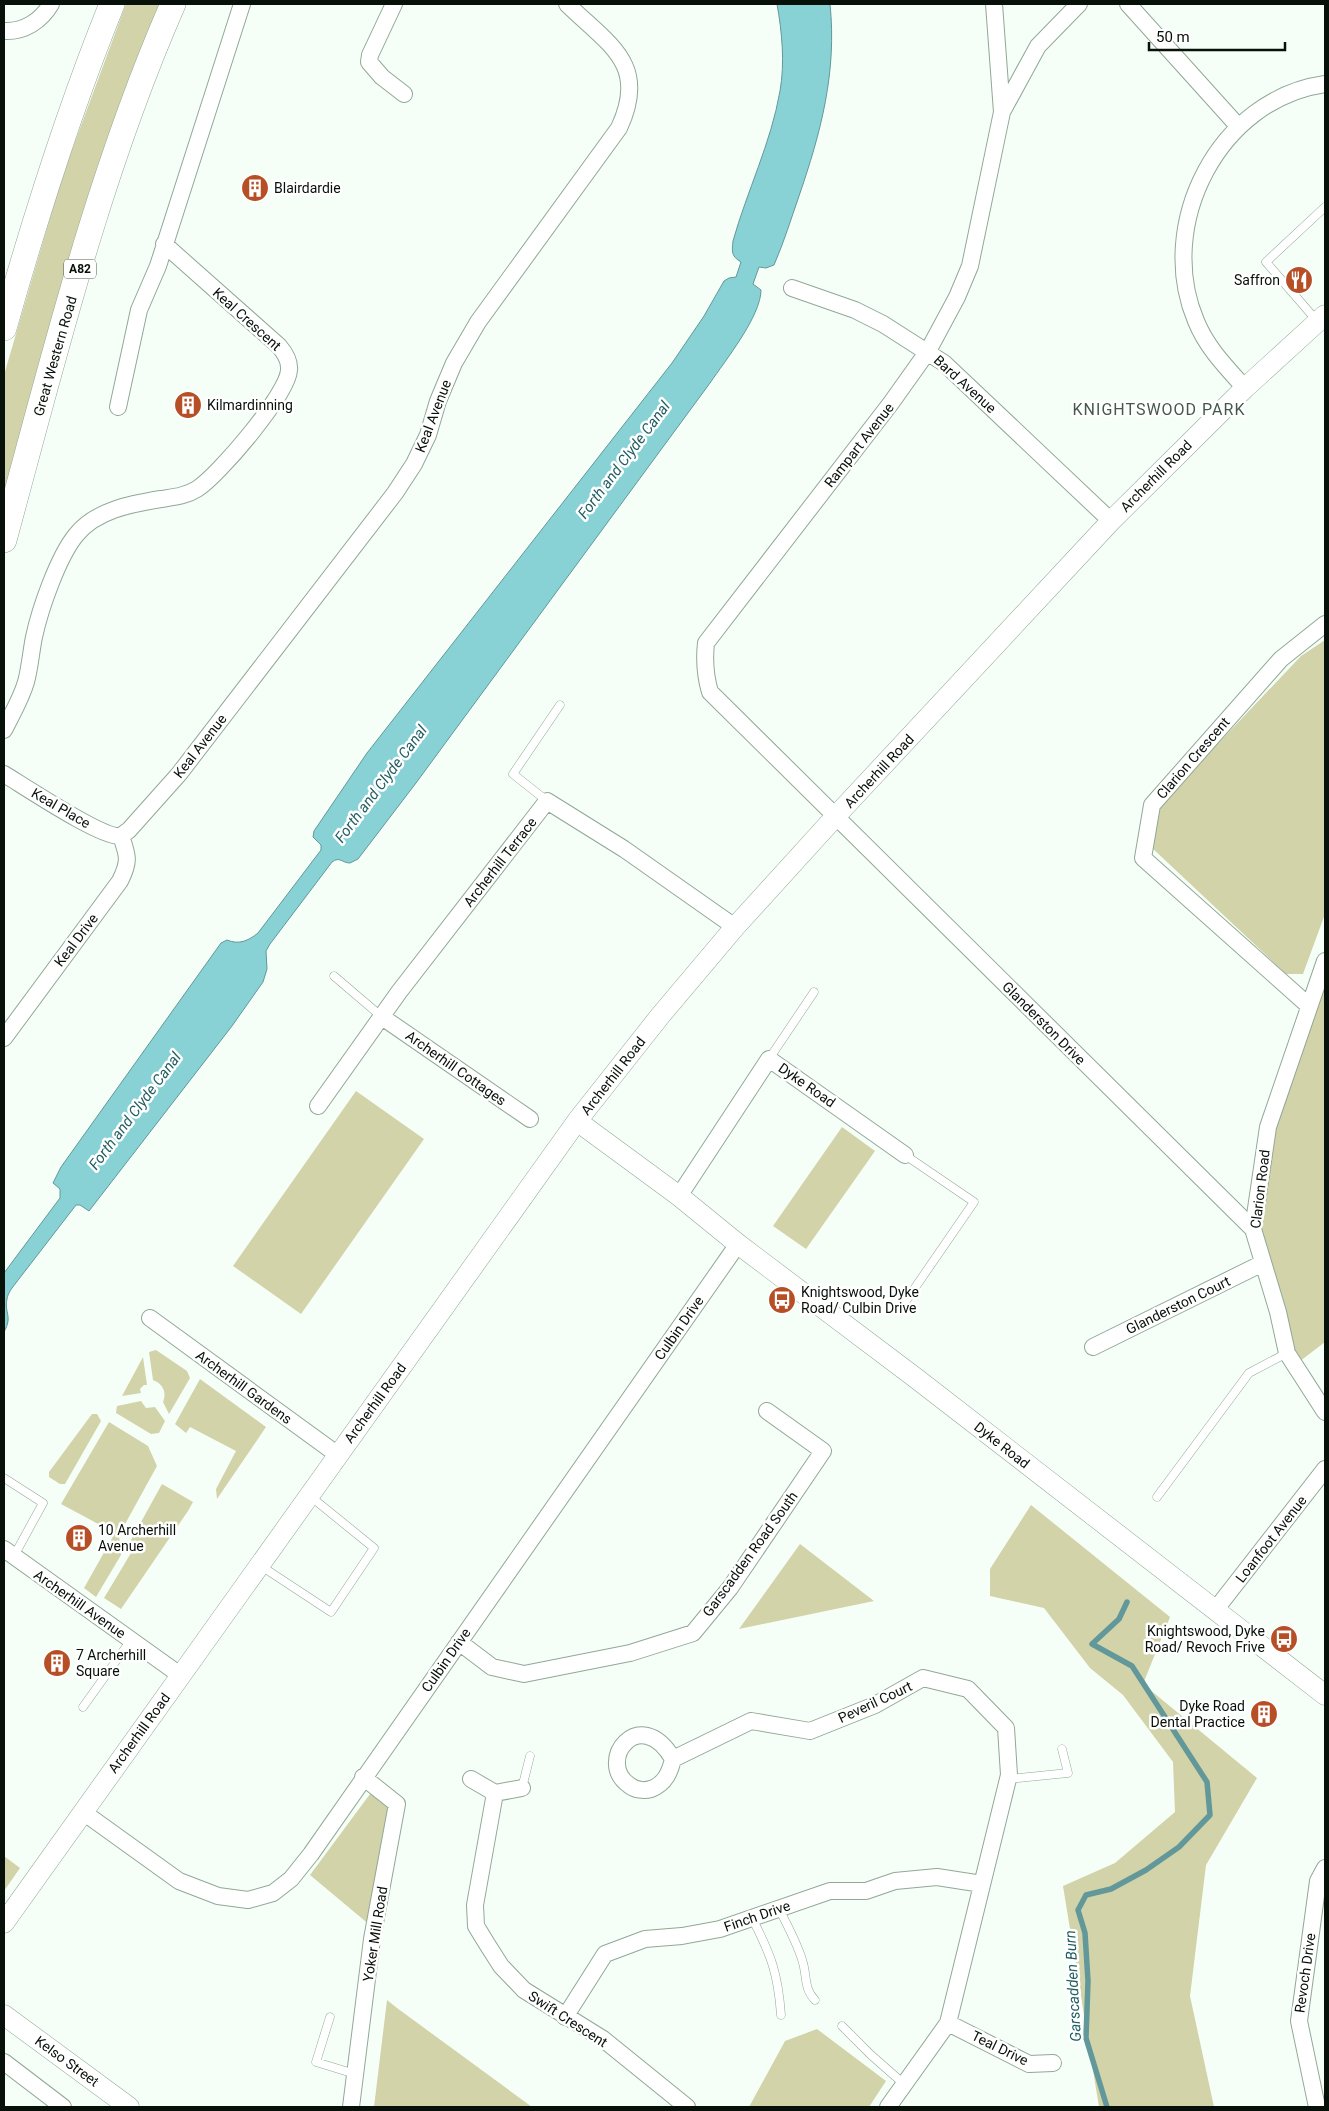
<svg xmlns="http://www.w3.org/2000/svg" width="1329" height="2111" font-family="Roboto,sans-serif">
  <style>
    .green { fill: #d2d3a8 }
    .water { fill: #88d2d6; stroke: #629899 }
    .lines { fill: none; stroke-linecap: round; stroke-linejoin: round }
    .stream { stroke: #629899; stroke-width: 5.5 }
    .service-casing { stroke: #91a897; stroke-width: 9 }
    .minor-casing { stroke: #91a897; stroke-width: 18 }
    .tertiary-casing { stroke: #91a897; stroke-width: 21 }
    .primary-casing { stroke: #91a897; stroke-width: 26 }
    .service { stroke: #fff; stroke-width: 8 }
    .minor { stroke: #fff; stroke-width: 16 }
    .tertiary { stroke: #fff; stroke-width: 20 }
    .primary { stroke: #fff; stroke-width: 25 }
    .labels { text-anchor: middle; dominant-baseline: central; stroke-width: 5; stroke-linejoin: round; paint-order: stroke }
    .shield { fill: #fff; stroke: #525854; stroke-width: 1 }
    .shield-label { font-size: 12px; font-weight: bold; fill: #08100a }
    .poi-label { font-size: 14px; fill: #08100a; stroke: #fff; text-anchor: start }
    .street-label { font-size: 14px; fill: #08100a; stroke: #fff }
    .water-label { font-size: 15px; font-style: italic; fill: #225f62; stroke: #fff }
    .quarter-label { font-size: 16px; letter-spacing: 1px; fill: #44594a; stroke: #fff }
  </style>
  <rect width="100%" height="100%" fill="#f5fff7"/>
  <path class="green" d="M 126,4 L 161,4 L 4,494 L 4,375 L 62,177 Z
    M 1325,640 L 1325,914 L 1303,974 L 1286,974 L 1150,846 L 1155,810 L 1301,656 Z
    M 1325,961 L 1325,1342 L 1295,1365 L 1253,1229 L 1268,1127 Z
    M 356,1091 L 424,1139 L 301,1314 L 233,1266 Z
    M 842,1127 L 875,1151 L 806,1249 L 773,1226 Z
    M 156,1350 L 187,1371 L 190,1378 L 169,1414 L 163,1402 C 167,1392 163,1384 153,1380 L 149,1352 Z
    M 143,1357 L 147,1385 L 144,1385 L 140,1389 L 141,1393 L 122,1396 Z
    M 200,1379 L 266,1427 L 217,1499 L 216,1489 L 236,1451 L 190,1427 L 186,1433 L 175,1424 Z
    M 141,1401 L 146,1408 L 155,1407 L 165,1421 L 159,1433 L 151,1434 L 116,1413 L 117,1406 Z
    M 92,1414 L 97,1414 L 101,1421 L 65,1484 L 60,1484 L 49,1477 L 49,1472 Z
    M 109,1422 L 148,1446 L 157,1466 L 119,1535 L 121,1555 L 96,1597 L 84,1588 L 115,1533 L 61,1504 Z
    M 162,1484 L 193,1502 L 188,1511 L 121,1609 L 104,1598 L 131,1553 L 130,1542 Z
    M 1031,1505 L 1170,1617 L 1143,1684 L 1257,1778 L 1206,1865 L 1190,1996 L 1214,2107 L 1099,2107 L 1063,1886 L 1115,1863 L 1175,1812 L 1173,1762 L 1123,1695 L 1090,1668 L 1044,1608 L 990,1596 L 990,1569 Z
    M 800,1544 L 874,1601 L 739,1629 Z
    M 373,1790 L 391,1807 L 371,1926 L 310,1875 Z
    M 4,1856 L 20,1868 L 4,1891 Z
    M 387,2000 L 397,2008 L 532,2107 L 374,2107 Z
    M 817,2029 L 886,2081 L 869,2107 L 749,2107 L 785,2041 Z"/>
  <path class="water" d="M 777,4 L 830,4 C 837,72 821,132 799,196 C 791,219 784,242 774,265 L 766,268 L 759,267 L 753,284 L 761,290 C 761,316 725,361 710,383 L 416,783 L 358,859 L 350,863 C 342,863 340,856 332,862 L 270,944 L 266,951 L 267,969 L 263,982 L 232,1026 L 89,1211 L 80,1205 L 76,1205 L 12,1288 C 10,1291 7,1296 7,1299 C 4,1313 13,1316 4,1332 L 4,1273 L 60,1198 L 60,1189 L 53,1183 L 61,1167 L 221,943 L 227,940 C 239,945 248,941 258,933 L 321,850 L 321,845 L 313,837 L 314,831 L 367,753 L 672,363 L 704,316 L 724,281 L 729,278 L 736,277 L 741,262 C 731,256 732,252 733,241 C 747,191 771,143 780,91 C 785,63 782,32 777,4 Z"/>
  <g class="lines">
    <path class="stream" d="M 1107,2107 L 1086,2038 L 1088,1981 L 1085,1933 L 1078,1910 L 1086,1895 L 1111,1889 L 1146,1870 L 1179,1847 L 1210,1815 L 1207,1782 L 1132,1666 L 1092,1644 L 1119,1619 L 1127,1602"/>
    <g class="service-casing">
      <path id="service" d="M 1317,321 L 1266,262 L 1325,207
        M 547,801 L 513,774 L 560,705
        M 334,976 L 382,1017
        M 769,1059 L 814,992
        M 901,1308 L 974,1202 L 905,1155
        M 4,1478 L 43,1503 L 14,1556
        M 1157,1497 L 1249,1373 L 1287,1353
        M 261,1566 L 331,1612 L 374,1548 L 310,1496
        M 83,1707 L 131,1640
        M 1008,1779 L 1068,1773 L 1062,1749
        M 522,1788 L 530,1756
        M 779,1908 C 787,1926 798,1944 803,1963 C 807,1977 804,1989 815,2000
        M 752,1918 C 771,1955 778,1973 781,2015
        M 330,2017 L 316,2062 L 355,2074
        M 842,2026 L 871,2055 L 904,2084"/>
    </g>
    <g class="minor-casing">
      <path id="minor" d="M 394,4 L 370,55 L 369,62 L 382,77 L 404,94
        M 994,4 L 1002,112 L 970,266 L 957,297 L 928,351 L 891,403 L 706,643 C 704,661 705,675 710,692 L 1253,1229
        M 1128,4 L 1238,126
        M 4,31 C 24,32 41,21 51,4
        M 1002,112 L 1038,46 L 1079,4
        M 792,288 L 855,310 L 883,324 L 944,363 L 1111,521
        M 1245,388 C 1226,367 1207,348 1196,321 C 1155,224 1219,99 1325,84
        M 118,407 L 139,310 L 158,266 L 242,4
        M 4,730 C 12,714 21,699 26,682 C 30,667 31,652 34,637 C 40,609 58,557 76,535 C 96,510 131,504 161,499 C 174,497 186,496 197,489 C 218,476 288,394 289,370 C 290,361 285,353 279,346 L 164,244
        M 4,774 C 24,786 103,839 121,836
        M 121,836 L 129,830 L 179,774 L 395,493 L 414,464 L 428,435 L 438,401 L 454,363 L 478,322 L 619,128 C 649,64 609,45 567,4
        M 1325,961 L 1268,1127 L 1253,1229 L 1278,1312 L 1287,1353 L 1325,1412
        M 1309,1006 L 1143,858 L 1152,805 L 1281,659 L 1325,624
        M 382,1017 L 530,1119
        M 4,1038 L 120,881 C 130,861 128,856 121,836
        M 318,1106 L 399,992 L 547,801 L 624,849 L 735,927
        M 679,1196 L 769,1059 L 905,1155
        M 150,1318 L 338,1455
        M 1093,1347 L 1263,1263
        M 4,1549 L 180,1675
        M 1216,1609 L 1325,1469
        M 459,1642 L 492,1667 L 524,1674 L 630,1653 L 693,1633 L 730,1588 L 823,1451 L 767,1411
        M 673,1759 C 640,1703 595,1761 629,1785 C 635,1790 644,1791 651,1789 C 665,1784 670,1772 673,1759 L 751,1721 L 810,1731 L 875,1705 L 923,1678 L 968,1689 L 1006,1728 L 1009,1775 L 948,2023 L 888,2107
        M 471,1779 L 495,1793 L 522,1788
        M 495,1793 L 475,1905 L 476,1926 L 487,1944 L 501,1966 L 524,1990 L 603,2039 L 687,2107
        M 83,1812 L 179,1881 L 218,1896 L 248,1900 L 273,1893 L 291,1879 L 311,1854 L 738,1244
        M 565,2017 L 605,1954 L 645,1939 L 682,1936 L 720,1929 L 830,1891 L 866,1891 L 895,1881 L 937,1877 L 982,1884
        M 948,2023 L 1029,2064 L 1053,2063
        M 4,2062 L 63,2107
        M 351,2107 L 372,1939 L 397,1804 L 363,1777
        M 1317,2107 L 1299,2021 L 1318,1881 L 1325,1868"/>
    </g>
    <g class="tertiary-casing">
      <path id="tertiary" d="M 577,1121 L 679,1196 L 738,1244 L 917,1379 L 1325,1695
        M 4,1923 L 577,1121 L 660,1016 L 735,927 L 835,817 L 1111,521 L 1245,388 L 1325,315
        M 4,2015 L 129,2107"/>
    </g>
    <g class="primary-casing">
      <path id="primary" d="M 4,328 C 35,218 69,110 112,4
        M 4,540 C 53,360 98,175 173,4"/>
    </g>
    <use href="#service" class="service"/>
    <use href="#minor" class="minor"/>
    <use href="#tertiary" class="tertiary"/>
    <use href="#primary" class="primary"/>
  </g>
  <defs>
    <g id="building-disc" transform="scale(1.4375)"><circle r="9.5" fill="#b64f26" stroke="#fff"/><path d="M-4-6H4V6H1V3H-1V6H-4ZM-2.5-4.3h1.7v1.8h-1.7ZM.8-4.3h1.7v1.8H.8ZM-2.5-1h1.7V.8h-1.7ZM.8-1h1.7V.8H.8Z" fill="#fff"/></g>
    <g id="restaurant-disc" transform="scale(1.4375)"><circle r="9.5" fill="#b64f26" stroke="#fff"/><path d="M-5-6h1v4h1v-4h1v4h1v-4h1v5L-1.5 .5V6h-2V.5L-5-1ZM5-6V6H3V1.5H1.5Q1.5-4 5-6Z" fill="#fff"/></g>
    <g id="bus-disc" transform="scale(1.4375)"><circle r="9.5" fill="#b64f26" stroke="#fff"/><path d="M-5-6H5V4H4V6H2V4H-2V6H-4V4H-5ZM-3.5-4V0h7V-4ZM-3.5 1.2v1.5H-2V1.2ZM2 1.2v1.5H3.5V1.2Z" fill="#fff"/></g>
  </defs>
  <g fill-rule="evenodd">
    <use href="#building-disc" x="255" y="188"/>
    <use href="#restaurant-disc" x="1299" y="280"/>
    <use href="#building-disc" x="188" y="405"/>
    <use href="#bus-disc" x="782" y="1300"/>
    <use href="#building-disc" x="79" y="1538"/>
    <use href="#bus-disc" x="1284" y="1639"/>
    <use href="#building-disc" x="57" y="1663"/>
    <use href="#building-disc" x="1264" y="1714"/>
  </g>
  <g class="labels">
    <rect class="shield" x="64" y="259.5" width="32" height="19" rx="4"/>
    <g class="shield-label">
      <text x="80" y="269">A82</text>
    </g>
    <g class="poi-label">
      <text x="274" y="188">Blairdardie</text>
      <text x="1280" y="280" text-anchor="end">Saffron</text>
      <text x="207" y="405">Kilmardinning</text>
      <text x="801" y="1292">Knightswood, Dyke<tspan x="801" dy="16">Road/ Culbin Drive</tspan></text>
      <text x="98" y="1530">10 Archerhill<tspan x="98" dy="16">Avenue</tspan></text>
      <text x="1265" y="1631" text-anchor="end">Knightswood, Dyke<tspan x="1265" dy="16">Road/ Revoch Frive</tspan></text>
      <text x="76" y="1655">7 Archerhill<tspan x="76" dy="16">Square</tspan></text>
      <text x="1245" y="1706" text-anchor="end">Dyke Road<tspan x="1245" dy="16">Dental Practice</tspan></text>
    </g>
    <g class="street-label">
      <text transform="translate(247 319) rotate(42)">Keal Crescent</text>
      <text transform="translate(55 356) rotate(-74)">Great Western Road</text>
      <text transform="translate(965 384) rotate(42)">Bard Avenue</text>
      <text transform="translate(433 416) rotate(-69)">Keal Avenue</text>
      <text transform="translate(859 445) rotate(-52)">Rampart Avenue</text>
      <text transform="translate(1156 476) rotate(-45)">Archerhill Road</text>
      <text transform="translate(200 746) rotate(-52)">Keal Avenue</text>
      <text transform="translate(1193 758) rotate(-49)">Clarion Crescent</text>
      <text transform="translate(879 771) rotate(-47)">Archerhill Road</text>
      <text transform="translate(61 808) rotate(30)">Keal Place</text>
      <text transform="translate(500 862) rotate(-52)">Archerhill Terrace</text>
      <text transform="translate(76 940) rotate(-53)">Keal Drive</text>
      <text transform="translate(1044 1023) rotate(45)">Glanderston Drive</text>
      <text transform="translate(456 1068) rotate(35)">Archerhill Cottages</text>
      <text transform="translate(613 1076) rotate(-52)">Archerhill Road</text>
      <text transform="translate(807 1085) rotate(35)">Dyke Road</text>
      <text transform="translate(1260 1189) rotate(-83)">Clarion Road</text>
      <text transform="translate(1178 1305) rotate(-26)">Glanderston Court</text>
      <text transform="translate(679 1328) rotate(-55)">Culbin Drive</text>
      <text transform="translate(244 1387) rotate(36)">Archerhill Gardens</text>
      <text transform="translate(375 1403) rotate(-54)">Archerhill Road</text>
      <text transform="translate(1002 1445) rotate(38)">Dyke Road</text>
      <text transform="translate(1271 1539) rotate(-52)">Loanfoot Avenue</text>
      <text transform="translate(750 1554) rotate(-54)">Garscadden Road South</text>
      <text transform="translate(80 1604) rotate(35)">Archerhill Avenue</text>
      <text transform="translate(446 1660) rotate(-55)">Culbin Drive</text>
      <text transform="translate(875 1702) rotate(-25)">Peveril Court</text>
      <text transform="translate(139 1733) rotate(-54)">Archerhill Road</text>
      <text transform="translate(757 1916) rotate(-19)">Finch Drive</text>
      <text transform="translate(375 1934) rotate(-81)">Yoker Mill Road</text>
      <text transform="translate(1305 1973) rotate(-82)">Revoch Drive</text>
      <text transform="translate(568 2019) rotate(33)">Swift Crescent</text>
      <text transform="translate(1000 2048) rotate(26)">Teal Drive</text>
      <text transform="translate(67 2061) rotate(36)">Kelso Street</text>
    </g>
    <g class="water-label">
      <text transform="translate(624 460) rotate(-53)">Forth and Clyde Canal</text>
      <text transform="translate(381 784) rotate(-53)">Forth and Clyde Canal</text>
      <text transform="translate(135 1111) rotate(-53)">Forth and Clyde Canal</text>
      <text transform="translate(1073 1986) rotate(-93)">Garscadden Burn</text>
    </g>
    <g class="quarter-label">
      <text x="1159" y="409">KNIGHTSWOOD PARK</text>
    </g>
  </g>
  <rect width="1329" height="2111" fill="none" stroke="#08100a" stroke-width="10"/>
  <path d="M1149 42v8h136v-8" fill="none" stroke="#08100a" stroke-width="2.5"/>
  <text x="1156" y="42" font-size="15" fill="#08100a" stroke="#ffffff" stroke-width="4" paint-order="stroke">50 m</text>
</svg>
